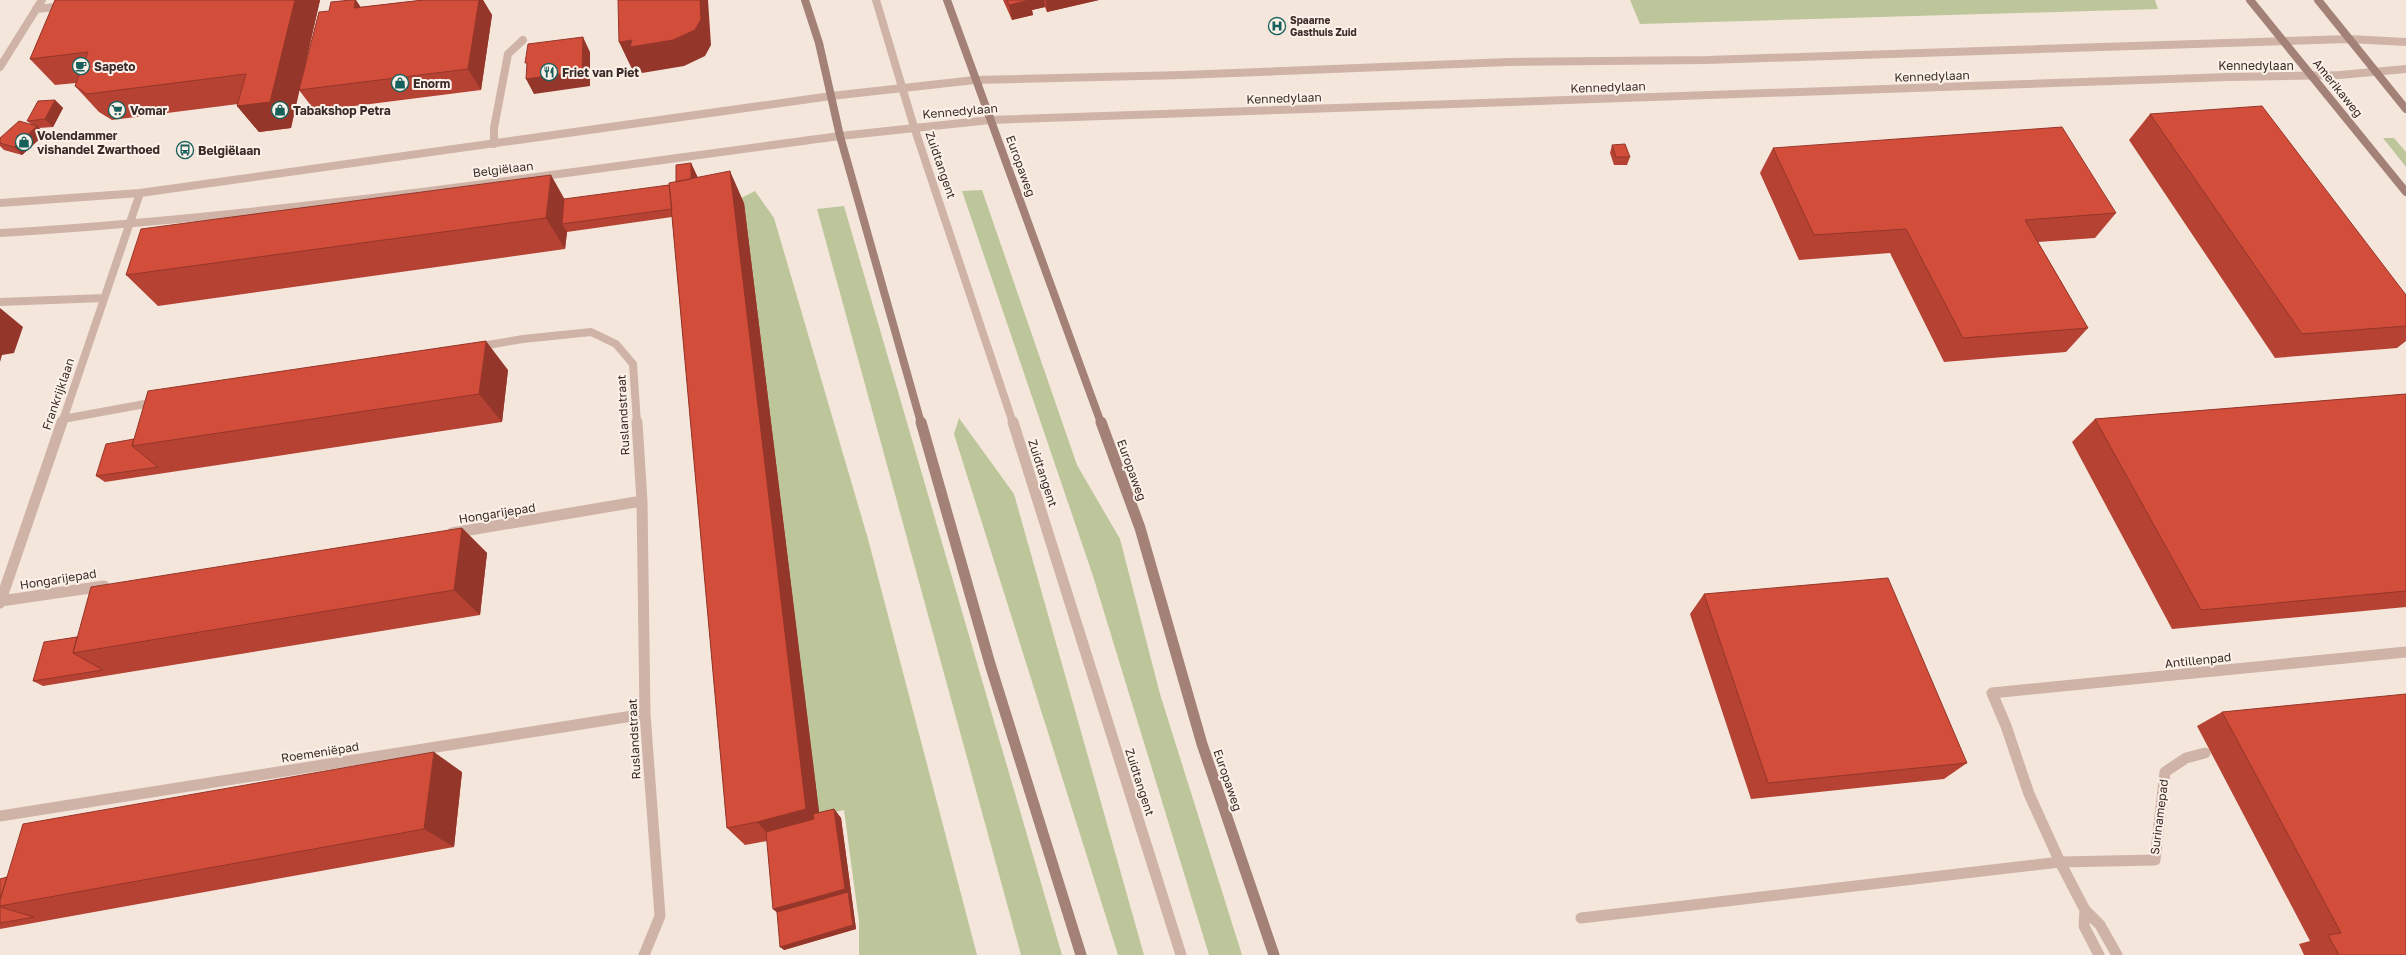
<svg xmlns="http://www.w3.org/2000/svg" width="2406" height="955" font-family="'Golos Text',sans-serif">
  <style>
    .green { fill: #bcc69a }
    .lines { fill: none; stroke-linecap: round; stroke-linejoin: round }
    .service-far1 { stroke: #cfb3a6; stroke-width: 8 }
    .service { stroke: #cfb3a6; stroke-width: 11 }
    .pedestrian { stroke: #cfb3a6; stroke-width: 11 }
    .minor-far1 { stroke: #cfb3a6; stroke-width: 8 }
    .minor { stroke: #cfb3a6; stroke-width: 11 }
    .tertiary { stroke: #cfb3a6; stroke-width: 8 }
    .secondary-far1 { stroke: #a38177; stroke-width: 8 }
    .secondary { stroke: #a38177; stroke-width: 11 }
    .wall { fill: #b54233 }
    .shaded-wall { fill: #943629 }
    .building { fill: #d34d3b; stroke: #943629 }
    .labels { text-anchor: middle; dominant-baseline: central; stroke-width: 4; stroke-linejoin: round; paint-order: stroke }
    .far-poi-label { font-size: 10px; font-weight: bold; fill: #3a2b28; stroke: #fcf1e9; text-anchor: start }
    .street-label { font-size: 12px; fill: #3a2b28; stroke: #fcf1e9 }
    .poi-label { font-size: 12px; font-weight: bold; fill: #3a2b28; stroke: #fcf1e9; text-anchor: start }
  </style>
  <rect width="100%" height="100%" fill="#f5e6dc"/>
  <path class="green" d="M 1630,0 L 2155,0 L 2158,9 L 1640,24 Z
    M 2383,138 L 2394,138 L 2406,152 L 2406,167 Z
    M 982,190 L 1077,465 L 1120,539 L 1160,694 L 1242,955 L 1209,955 L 1093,576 L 962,191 Z
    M 755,191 L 774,218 L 868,539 L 977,955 L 859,955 L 859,922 L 844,810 L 819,816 L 741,198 Z
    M 844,206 L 1062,955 L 1021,955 L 817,209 Z
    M 959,418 L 1014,494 L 1144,955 L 1118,955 L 954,434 Z"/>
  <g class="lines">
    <path class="service-far1" d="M 876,0 L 914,127 L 1013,423
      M 494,144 L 494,128 L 508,54 L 523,40"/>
    <path class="service" d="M 1013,422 L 1181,955
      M 1581,918 L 2060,862 L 2155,860 L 2165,772 L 2186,758 L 2205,753"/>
    <path class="pedestrian" d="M 2060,862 L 2085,910
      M 2099,955 L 2084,926 L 2085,910 L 2100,925 L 2117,955"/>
    <path class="minor-far1" d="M 36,9 L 66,6
      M 0,67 L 42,0
      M 0,203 L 140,193 L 831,96
      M 0,233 C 281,216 561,173 840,136
      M 0,302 L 104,298
      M 476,347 L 523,339 L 591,332 L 616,344 L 633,364 L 637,423
      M 63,419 L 156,402
      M 62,423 L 140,193"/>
    <path class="minor" d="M 637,422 L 642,501 L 645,714 L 660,916 L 644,955
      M 452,533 L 642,501
      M 1,601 L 104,586
      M 0,603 L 62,422
      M 0,816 L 645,714
      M 2060,862 L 2029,794 L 2006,726 L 1992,693 L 2406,652"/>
    <path class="tertiary" d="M 831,96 L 975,80 L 1183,75 L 1508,62 L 1707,60 L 2349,39 L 2406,42
      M 840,136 L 990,120 L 2229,77 L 2340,75 L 2406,69"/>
    <path class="secondary-far1" d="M 805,0 L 819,43 L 840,136 L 921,423
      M 947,0 L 1101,423
      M 2250,0 L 2406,192
      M 2318,0 L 2406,109"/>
    <path class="secondary" d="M 921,422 L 990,664 L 1081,955
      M 1101,422 L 1140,528 L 1202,744 L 1274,955"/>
  </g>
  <path class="wall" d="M 55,0 L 320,0 L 305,66 L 361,7 L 423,0 L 483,0 L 492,15 L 481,90 L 315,111 L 299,90 L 291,128 L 259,132 L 237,106 L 238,104 L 112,120 L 99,112 L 75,86 L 76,83 L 55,85 L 30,59 Z
    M 1003,0 L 1099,0 L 1047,12 L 1045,7 L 1032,10 L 1033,15 L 1012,20 Z
    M 55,100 L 63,108 L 53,127 L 39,128 L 45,134 L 22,155 L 4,150 L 0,146 L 0,138 L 31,124 L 27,121 Z
    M 2150,114 L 2406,295 L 2406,341 L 2397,348 L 2275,358 L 2129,140 Z
    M 1612,145 L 1630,157 L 1627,165 L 1614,165 L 1610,153 Z
    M 1773,148 L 2116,213 L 2095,238 L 2038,242 L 2088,328 L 2066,352 L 1944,362 L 1890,253 L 1799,260 L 1760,173 Z
    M 691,163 L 698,178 L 744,203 L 819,813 L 834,809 L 841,818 L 856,929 L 784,950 L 777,912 L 773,909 L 767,841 L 745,845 L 727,828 L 672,217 L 567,232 L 565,249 L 158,306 L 126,275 L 669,185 L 676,182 Z
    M 508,370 L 502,422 L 105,482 L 96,476 L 134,439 Z
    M 2406,394 L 2406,607 L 2172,629 L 2072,442 L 2095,419 Z
    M 462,528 L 487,553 L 480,615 L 43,686 L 33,681 L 77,637 Z
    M 1704,594 L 1967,763 L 1944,779 L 1751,799 L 1690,614 Z
    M 2222,712 L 2406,955 L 2304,955 L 2299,944 L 2310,941 L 2197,726 Z
    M 462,772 L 454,847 L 0,929 L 0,879 Z"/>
  <path class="shaded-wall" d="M 295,0 L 320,0 L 291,128 L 259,132 L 237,106 Z
    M 355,0 L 356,0 L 370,21 L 354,8 Z
    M 479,0 L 483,0 L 492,15 L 481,90 L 468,69 Z
    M 700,0 L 708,0 L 711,45 L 705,56 L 684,66 L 642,73 L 639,67 L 632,69 L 619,42 L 632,40 Z
    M 1029,0 L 1044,0 L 1045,7 L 1032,10 L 1033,15 L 1012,20 L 1009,5 Z
    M 1046,0 L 1099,0 L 1047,12 Z
    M 583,37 L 590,52 L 590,86 L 534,94 L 526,79 Z
    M 55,100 L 63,108 L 53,127 L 45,119 Z
    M 37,126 L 45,134 L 22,155 L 14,147 Z
    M 691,163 L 703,189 L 684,216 Z
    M 730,171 L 744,203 L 821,827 L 774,840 L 757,822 Z
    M 551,175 L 569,207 L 562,224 L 567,232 L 565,249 L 546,218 Z
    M 0,308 L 23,327 L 14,353 L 2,355 L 0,362 Z
    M 486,341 L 508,370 L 502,422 L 479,394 Z
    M 462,528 L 487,553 L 480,615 L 454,590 Z
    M 434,752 L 462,772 L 454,847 L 424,829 Z
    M 834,809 L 841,818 L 856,929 L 784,950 L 780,947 L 781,916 L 773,909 Z"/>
  <path class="building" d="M 55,0 L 295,0 L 270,102 L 237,106 L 246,74 L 87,94 L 75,86 L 88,52 L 30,59 Z
    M 351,0 L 355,0 L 354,8 L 423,0 L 479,0 L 468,69 L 299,90 L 319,12 L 329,11 L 331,2 Z
    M 618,0 L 700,0 L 701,19 L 695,30 L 673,40 L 630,47 L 632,40 L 619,42 Z
    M 1007,0 L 1030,0 L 1009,5 Z
    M 583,37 L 582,71 L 526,79 L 527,63 L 525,63 L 528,44 Z
    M 55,100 L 45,119 L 27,121 L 38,101 Z
    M 2262,106 L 2406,295 L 2406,326 L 2302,334 L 2150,114 Z
    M 19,121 L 37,126 L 14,147 L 0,143 L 0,138 Z
    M 2062,127 L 2116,213 L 2025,220 L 2088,328 L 1963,338 L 1906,229 L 1814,235 L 1773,148 Z
    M 1625,144 L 1630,157 L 1616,157 L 1612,145 Z
    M 691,163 L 691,179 L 676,182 L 676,165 Z
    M 730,171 L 806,809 L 757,822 L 727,828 L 669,183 Z
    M 551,175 L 546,218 L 126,275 L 141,229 Z
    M 669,185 L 672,209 L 562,224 L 564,199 Z
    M 486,341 L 479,394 L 132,446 L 148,391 Z
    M 2406,394 L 2406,591 L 2201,610 L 2095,419 Z
    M 134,439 L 132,446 L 158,467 L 96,476 L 106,444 Z
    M 462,528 L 454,590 L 73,653 L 91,587 Z
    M 1888,578 L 1967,763 L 1768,783 L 1704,594 Z
    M 77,637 L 73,653 L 103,670 L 33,681 L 44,642 Z
    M 2406,694 L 2406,955 L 2339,955 L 2328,935 L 2341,933 L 2222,712 Z
    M 434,752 L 424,829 L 0,906 L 0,900 L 23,824 Z
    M 834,809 L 845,889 L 773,909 L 766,832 L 814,819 L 813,814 Z
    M 7,877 L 0,900 L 0,879 Z
    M 848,892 L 853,925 L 780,947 L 777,912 Z
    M 0,907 L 34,917 L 0,923 Z"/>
  <defs>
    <g id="hospital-ring" transform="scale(0.9)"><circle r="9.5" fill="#fcf1e9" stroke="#18605c" stroke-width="1.5"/><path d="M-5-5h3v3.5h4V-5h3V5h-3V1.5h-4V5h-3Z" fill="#18605c"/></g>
    <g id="cafe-ring" transform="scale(0.9)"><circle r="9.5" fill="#fcf1e9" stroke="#18605c" stroke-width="1.5"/><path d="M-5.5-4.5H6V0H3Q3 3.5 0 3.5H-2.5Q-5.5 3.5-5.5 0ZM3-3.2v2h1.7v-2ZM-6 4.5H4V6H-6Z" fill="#18605c"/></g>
    <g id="restaurant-ring" transform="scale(0.9)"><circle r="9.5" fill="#fcf1e9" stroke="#18605c" stroke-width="1.5"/><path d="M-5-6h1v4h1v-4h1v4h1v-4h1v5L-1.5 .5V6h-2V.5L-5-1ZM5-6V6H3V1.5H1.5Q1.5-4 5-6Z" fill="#18605c"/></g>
    <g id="shop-ring" transform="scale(0.9)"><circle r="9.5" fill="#fcf1e9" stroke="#18605c" stroke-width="1.5"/><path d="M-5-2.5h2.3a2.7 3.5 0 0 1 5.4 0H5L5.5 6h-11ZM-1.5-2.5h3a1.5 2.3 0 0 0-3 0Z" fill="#18605c"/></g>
    <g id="supermarket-ring" transform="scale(0.9)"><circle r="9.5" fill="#fcf1e9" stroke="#18605c" stroke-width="1.5"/><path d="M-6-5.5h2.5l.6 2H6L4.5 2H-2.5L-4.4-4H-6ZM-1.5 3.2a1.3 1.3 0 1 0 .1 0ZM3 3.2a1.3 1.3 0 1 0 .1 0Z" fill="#18605c"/></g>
    <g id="bus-ring" transform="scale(0.9)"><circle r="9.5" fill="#fcf1e9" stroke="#18605c" stroke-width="1.5"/><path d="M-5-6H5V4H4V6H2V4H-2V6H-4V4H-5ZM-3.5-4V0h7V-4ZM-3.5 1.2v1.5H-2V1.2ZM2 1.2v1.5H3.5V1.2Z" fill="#18605c"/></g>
  </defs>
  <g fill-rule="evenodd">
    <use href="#hospital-ring" x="1277" y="26"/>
    <use href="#cafe-ring" x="81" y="66"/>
    <use href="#restaurant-ring" x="549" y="72"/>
    <use href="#shop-ring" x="400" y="83"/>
    <use href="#supermarket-ring" x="117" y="110"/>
    <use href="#shop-ring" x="280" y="110"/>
    <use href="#shop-ring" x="24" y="142"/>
    <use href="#bus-ring" x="185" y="150"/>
  </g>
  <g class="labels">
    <g class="far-poi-label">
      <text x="1290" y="20">Spaarne<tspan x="1290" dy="12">Gasthuis Zuid</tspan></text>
    </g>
    <g class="street-label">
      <text x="2256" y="65">Kennedylaan</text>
      <text transform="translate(1932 76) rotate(-2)">Kennedylaan</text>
      <text transform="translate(1608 87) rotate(-2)">Kennedylaan</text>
      <text transform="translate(2338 88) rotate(51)">Amerikaweg</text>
      <text transform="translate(1284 98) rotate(-2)">Kennedylaan</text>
      <text transform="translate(960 111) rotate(-5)">Kennedylaan</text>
      <text transform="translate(941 165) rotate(71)">Zuidtangent</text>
      <text transform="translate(1021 166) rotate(70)">Europaweg</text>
      <text transform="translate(503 169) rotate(-7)">Belgiëlaan</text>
      <text transform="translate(58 394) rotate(-71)">Frankrijklaan</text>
      <text transform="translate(623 415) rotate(-93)">Ruslandstraat</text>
      <text transform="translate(1132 470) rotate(70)">Europaweg</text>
      <text transform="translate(1043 473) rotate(72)">Zuidtangent</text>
      <text transform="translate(497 513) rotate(-9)">Hongarijepad</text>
      <text transform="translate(58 579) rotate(-9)">Hongarijepad</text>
      <text transform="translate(2198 660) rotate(-6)">Antillenpad</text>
      <text transform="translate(634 739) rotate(-93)">Ruslandstraat</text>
      <text transform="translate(320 752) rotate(-9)">Roemeniëpad</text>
      <text transform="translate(1228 780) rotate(71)">Europaweg</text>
      <text transform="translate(1140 782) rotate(72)">Zuidtangent</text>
      <text transform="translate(2159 817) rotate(-83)">Surinamepad</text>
    </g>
    <g class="poi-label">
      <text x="94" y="66">Sapeto</text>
      <text x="562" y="72">Friet van Piet</text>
      <text x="413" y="83">Enorm</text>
      <text x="130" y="110">Vomar</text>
      <text x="293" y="110">Tabakshop Petra</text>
      <text x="37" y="135">Volendammer<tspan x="37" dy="14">vishandel Zwarthoed</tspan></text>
      <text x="198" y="150">Belgiëlaan</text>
    </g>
  </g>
</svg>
